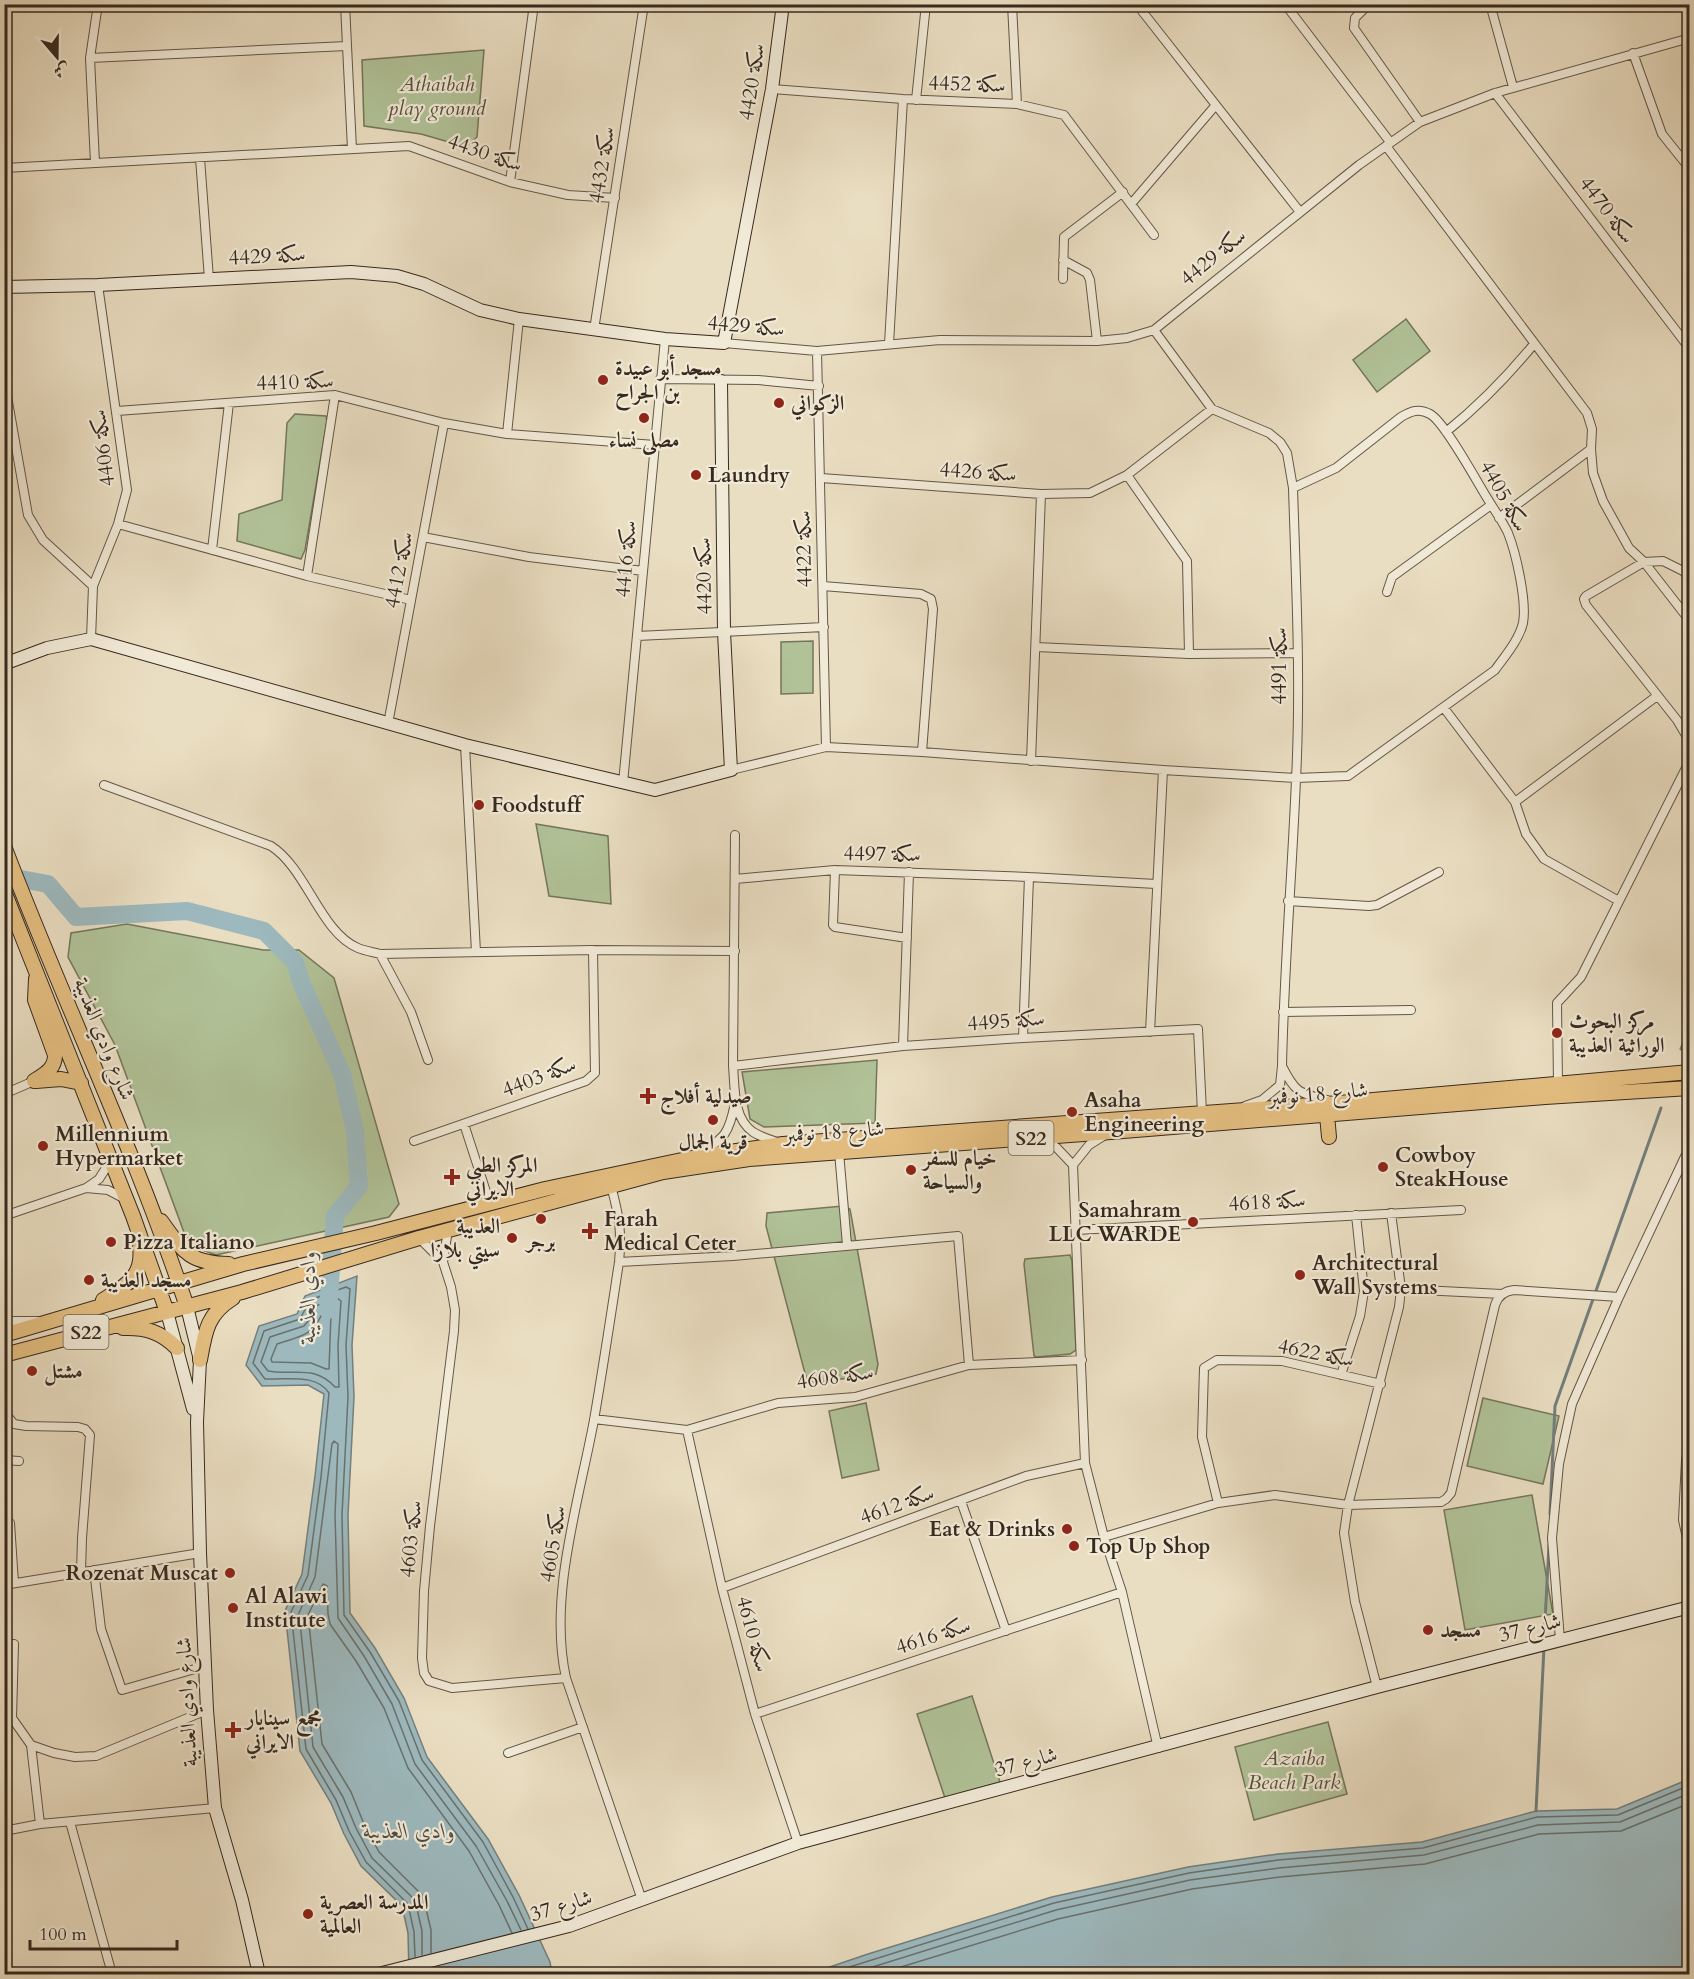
<svg xmlns="http://www.w3.org/2000/svg" width="1694" height="1979" font-family="Cardo,Amiri,serif">
  <style>
    .green { fill: #b1c298; stroke: #74765c; stroke-width: 1.5 }
    .water { fill: #9db9be; stroke: #747f7e; stroke-width: 1.5 }
    .lines { fill: none; stroke-linecap: round; stroke-linejoin: round }
    .shore { stroke: #6a716e; stroke-width: 1.5 }
    .stream { stroke: #747f7e; stroke-width: 3 }
    .river { stroke: #9db9be; stroke-width: 18 }
    .street-casing { stroke: #645648; stroke-width: 10 }
    .secondary-casing { stroke: #37291f; stroke-width: 14 }
    .primary-casing { stroke: #37291f; stroke-width: 16 }
    .street { stroke: #f1ead7; stroke-width: 8 }
    .secondary { stroke: #f1ead7; stroke-width: 12 }
    .primary { stroke: #e5bf81; stroke-width: 14 }
    .poi-dot { fill: #8f2418; stroke: #f1ead7; stroke-width: 2 }
    .labels { text-anchor: middle; dominant-baseline: central; stroke-width: 4.5; stroke-linejoin: round; paint-order: stroke }
    .shield { fill: #f1ead7; stroke: #6f6356; stroke-width: 1.5 }
    .shield-label { font-size: 20px; font-weight: bold; fill: #37291f }
    .street-label { font-size: 21px; fill: #37291f; stroke: #f1ead7 }
    .park-label { font-size: 21px; font-style: italic; fill: #564f3d; stroke: #f1ead7 }
    .poi-label { font-size: 21px; font-weight: bold; fill: #37291f; stroke: #f1ead7; text-anchor: start }
    .water-label { font-size: 22px; font-style: italic; fill: #504d47; stroke: #f1ead7 }
  </style>
  <rect width="100%" height="100%" fill="#eadec2"/>
  <filter id="stains"><feTurbulence type="fractalNoise" baseFrequency=".00333" numOctaves="4"/><feColorMatrix values="0 0 0 0 .2 0 0 0 0 .09 0 0 0 0 .02 0 0 0 .5 -.17"/></filter>
  <radialGradient id="worn" r=".72"><stop offset=".6" stop-color="#630" stop-opacity="0"/><stop offset="1" stop-color="#630" stop-opacity=".3"/></radialGradient>
  <path class="green" d="M 484,50 L 477,137 L 466,147 L 421,134 L 364,126 L 362,60 Z
    M 1406,319 L 1430,351 L 1377,392 L 1353,360 Z
    M 295,414 L 326,416 L 327,421 L 305,550 L 301,559 L 237,541 L 239,514 L 282,500 L 287,423 Z
    M 813,641 L 813,693 L 781,694 L 781,642 Z
    M 536,824 L 608,836 L 611,904 L 549,896 Z
    M 127,924 L 263,950 L 299,950 L 334,978 L 399,1204 L 389,1217 L 216,1255 L 197,1248 L 185,1235 L 115,1045 L 68,957 L 71,933 Z
    M 877,1060 L 875,1123 L 764,1127 L 750,1119 L 742,1072 Z
    M 843,1206 L 850,1209 L 878,1364 L 876,1374 L 814,1383 L 806,1377 L 766,1226 L 767,1213 Z
    M 1070,1255 L 1072,1261 L 1076,1350 L 1070,1354 L 1037,1357 L 1034,1356 L 1024,1264 L 1025,1259 Z
    M 1483,1398 L 1559,1416 L 1543,1484 L 1467,1466 Z
    M 866,1403 L 879,1470 L 842,1478 L 829,1411 Z
    M 1532,1495 L 1553,1614 L 1465,1630 L 1444,1510 Z
    M 972,1696 L 1000,1782 L 945,1798 L 917,1714 Z
    M 1328,1722 L 1347,1794 L 1254,1820 L 1235,1747 Z"/>
  <path class="water" d="M 357,1276 L 352,1345 L 354,1397 L 348,1515 L 350,1613 L 375,1648 L 404,1698 L 427,1757 L 488,1839 L 519,1895 L 550,1962 L 552,1974 L 409,1974 L 408,1933 L 402,1906 L 361,1866 L 344,1834 L 331,1803 L 300,1751 L 285,1611 L 302,1574 L 315,1476 L 324,1394 L 308,1385 L 262,1386 L 246,1365 L 259,1326 L 297,1314 L 305,1296 Z
    M 1689,1779 L 1689,1974 L 809,1974 L 868,1954 L 1052,1897 L 1188,1867 L 1278,1854 L 1422,1842 L 1536,1811 L 1617,1809 Z"/>
  <g class="lines">
    <path class="shore" d="M 337,1298 L 341,1301 L 338,1345 L 339,1387 L 335,1387 C 314,1364 294,1376 268,1371 L 261,1362 L 270,1337 L 304,1326 L 309,1320 L 316,1306 Z
      M 328,1311 L 331,1314 L 329,1369 L 326,1369 L 311,1363 L 272,1362 L 271,1359 L 277,1344 C 299,1336 311,1338 322,1314 Z
      M 431,1953 L 431,1930 L 423,1896 L 379,1852 L 364,1824 L 351,1792 L 322,1744 L 308,1615 L 323,1584 L 327,1586 L 328,1614 L 330,1624 L 356,1661 L 384,1708 L 408,1768 L 469,1851 L 499,1905 L 512,1933
      M 422,1955 L 422,1931 L 415,1900 L 372,1858 L 356,1828 L 343,1797 L 313,1747 L 299,1613 L 315,1577 L 332,1444 L 334,1441 L 338,1444 L 335,1515 L 338,1618 L 364,1656 L 392,1704 L 415,1764 L 476,1846 L 507,1901 L 521,1930
      M 415,1957 L 414,1932 L 408,1904 L 366,1862 L 349,1831 L 336,1800 L 306,1749 L 291,1612 L 308,1575 L 321,1477 L 329,1393 C 316,1373 286,1380 265,1379 L 253,1363 L 264,1331 L 300,1319 L 310,1300 L 346,1287 L 350,1289 L 346,1345 L 348,1397 L 342,1515 L 344,1615 L 370,1652 L 399,1701 L 422,1760 L 483,1842 L 513,1897 L 528,1929
      M 827,1974 L 1054,1903 L 1189,1873 L 1278,1860 L 1423,1848 L 1537,1817 L 1618,1815 L 1690,1785
      M 850,1974 L 1056,1910 L 1190,1880 L 1279,1868 L 1424,1855 L 1538,1825 L 1620,1822 L 1690,1793
      M 878,1974 L 1058,1919 L 1192,1889 L 1280,1877 L 1425,1864 L 1539,1834 L 1621,1831 L 1690,1803"/>
    <path class="stream" d="M 1681,1049 L 1690,1026
      M 1550,1514 L 1555,1406 L 1661,1108
      M 1544,1640 L 1549,1545
      M 1536,1811 L 1544,1647"/>
    <path class="river" d="M 4,876 L 48,884 L 76,917 L 187,911 L 264,931 L 295,962 L 301,982 L 342,1074 L 355,1131 L 359,1186 L 335,1216 L 328,1310"/>
    <g class="street-casing">
      <path id="street" d="M 345,4 L 352,149
        M 1012,4 L 1017,104
        M 1142,4 L 1142,11 L 1300,212
        M 1285,4 L 1390,142
        M 1369,4 L 1355,18 L 1354,28 L 1420,122
        M 1490,4 L 1513,87
        M 1633,53 L 1662,134 L 1690,169
        M 90,58 L 347,46
        M 772,89 L 903,99 L 1017,104 L 1064,115 L 1154,235
        M 1495,93 L 1690,349
        M 916,100 L 926,4
        M 1386,146 L 1587,413 L 1592,429 L 1591,449 L 1593,473 L 1603,501 L 1629,548 L 1644,562 L 1690,621
        M 200,158 L 209,279
        M 95,163 L 90,58 L 98,4
        M 4,168 L 409,146 L 510,182 L 568,195 L 615,198
        M 510,182 L 534,4
        M 1131,204 L 1215,106
        M 1063,260 L 1087,273 L 1090,280 L 1097,341
        M 1063,279 L 1064,237 L 1123,192
        M 594,330 L 644,4
        M 1154,330 L 1212,409 L 1269,433 L 1280,442 L 1287,453 L 1293,488 C 1296,585 1301,682 1296,779 C 1292,875 1284,970 1282,1066
        M 724,343 L 817,351 L 940,340 L 1097,341 L 1127,338 L 1154,330 L 1359,165 L 1420,122 L 1495,93 L 1690,38
        M 889,344 L 903,99
        M 817,351 L 826,747
        M 4,379 L 28,515 L 43,540 L 93,586
        M 660,379 L 758,380 L 819,386
        M 117,411 L 335,395 L 444,423 L 507,434 L 655,445
        M 1446,432 C 1481,404 1506,378 1534,344
        M 507,434 L 519,319
        M 1127,475 L 1187,561 L 1189,654
        M 821,478 L 1041,494 L 1090,493 L 1127,475 L 1212,409
        M 1499,518 L 1591,449
        M 118,524 L 307,576 L 411,600
        M 423,537 L 529,557 L 643,571
        M 212,550 L 229,403
        M 307,576 L 335,395
        M 1690,578 L 1683,571 L 1663,561 L 1644,562 L 1586,596 L 1584,599 L 1586,605 L 1677,720 L 1690,742
        M 823,586 L 921,594 L 931,599 L 933,609 L 922,752
        M 1387,592 L 1392,577 L 1491,505
        M 637,636 L 824,627
        M 91,639 L 93,586 L 118,524 L 127,490 L 98,285
        M 1036,647 L 1189,654 L 1298,653
        M 1444,708 L 1515,802 L 1526,834 L 1544,859 L 1619,901
        M 388,724 L 444,423
        M 465,745 L 476,952
        M 1031,761 L 1041,494
        M 731,770 L 826,747 L 922,752 L 1163,770 L 1296,778 L 1348,776 L 1495,670 C 1505,656 1519,640 1523,623 C 1527,601 1516,553 1508,533 C 1503,522 1495,511 1489,501 C 1478,484 1445,422 1430,414 C 1419,408 1411,411 1401,417 L 1336,468 L 1293,488
        M 623,783 L 665,339
        M 104,785 L 271,846 C 307,869 320,932 358,948 C 365,951 373,952 380,954 L 593,950 L 735,951
        M 1515,802 L 1657,696
        M 735,835 L 733,1066 C 735,1089 733,1118 753,1132 C 761,1137 771,1140 780,1143
        M 835,870 L 833,925 L 835,927 L 907,938
        M 735,879 L 835,870 L 1029,877 L 1156,884
        M 1288,901 L 1369,906 L 1377,905 L 1439,872
        M 380,954 L 411,1012 L 428,1060
        M 1283,1012 L 1411,1010
        M 1150,1032 L 1163,770
        M 1023,1038 L 1029,877
        M 903,1046 L 909,872
        M 733,1066 L 903,1046 L 1023,1038 L 1198,1029 L 1202,1113
        M 1558,1084 L 1557,1003 L 1581,977 L 1690,760
        M 4,1094 L 34,1081
        M 1245,1106 L 1262,1100 L 1280,1085 L 1282,1066 C 1295,1092 1298,1093 1327,1100
        M 464,1124 L 490,1204
        M 1105,1135 L 1089,1145 L 1073,1165 L 1085,1463 L 1104,1537 L 1122,1592 L 1158,1748
        M 1041,1140 L 1056,1147 L 1073,1165
        M 414,1141 L 586,1081 L 595,1073 L 593,950
        M 839,1152 L 847,1245
        M 700,1154 C 725,1137 729,1134 735,1103
        M 611,1186 C 619,1215 622,1232 619,1262 C 611,1315 603,1368 594,1420 C 579,1501 548,1597 566,1678 L 642,1900
        M 86,1188 L 108,1190 L 125,1199
        M 4,1216 L 86,1188 L 99,1179 L 111,1160
        M 448,1230 L 443,1262 L 451,1287 L 455,1310 L 454,1331 L 430,1526 L 424,1591 L 422,1658 L 424,1673 L 429,1681 L 452,1688 L 566,1678
        M 1076,1230 L 1461,1210
        M 419,1238 L 443,1262
        M 619,1262 L 733,1256 L 958,1236 L 969,1365
        M 1401,1289 L 1502,1294
        M 4,1321 L 38,1321
        M 1341,1375 L 1360,1316 L 1364,1291 L 1356,1215
        M 4,1412 L 14,1424 L 26,1426 L 78,1427 L 85,1429 L 90,1435 L 82,1538 L 81,1572
        M 594,1419 L 687,1430 L 778,1403 L 855,1397 L 969,1365 L 1082,1360
        M 687,1430 L 722,1588 L 755,1714 L 798,1843
        M 1690,1444 L 1686,1460 L 1683,1520 L 1690,1552
        M 4,1460 L 19,1461
        M 961,1501 L 1006,1631
        M 1218,1503 L 1202,1437 L 1204,1368 L 1217,1360 L 1282,1361 L 1381,1384
        M 10,1523 L 14,1583
        M 1104,1537 L 1218,1503 L 1275,1495 L 1348,1505 L 1441,1502 L 1446,1499 L 1451,1493 L 1495,1305 C 1498,1296 1504,1291 1514,1290 L 1619,1297
        M 94,1570 L 101,1629 L 122,1690 L 205,1666
        M 4,1585 L 200,1553
        M 722,1588 L 1026,1476 L 1085,1463
        M 1560,1640 L 1552,1538 L 1559,1464 L 1572,1404 L 1619,1297 L 1690,1146
        M 1377,1687 L 1355,1602 L 1344,1533 L 1348,1505 L 1399,1307 L 1401,1289 L 1391,1213
        M 4,1711 L 12,1718 L 31,1745 L 40,1824
        M 755,1714 L 1122,1592
        M 12,1718 L 14,1644
        M 31,1745 L 54,1753 L 75,1757 L 96,1756 L 207,1710
        M 508,1753 L 583,1727
        M 70,1822 L 112,1974
        M 4,1831 L 40,1824 L 215,1808"/>
    </g>
    <g class="secondary-casing">
      <path id="secondary" d="M 4,287 L 98,285 L 351,272 L 397,276 L 424,284 L 480,310 L 519,319 L 665,339 L 724,343 L 772,89 L 783,4
        M 4,664 L 47,648 L 91,639 L 465,745 L 655,790 L 731,770 L 724,632 L 721,381
        M 187,1307 L 200,1360 L 197,1422 L 200,1553 L 207,1710 L 215,1808 L 242,1900 L 259,1974
        M 167,1312 L 193,1409
        M 378,1974 L 569,1926 L 798,1843 L 1377,1687 L 1690,1607"/>
    </g>
    <g class="primary-casing">
      <path id="primary" d="M 4,846 C 63,1001 135,1150 187,1307
        M 4,891 L 133,1216 L 167,1312
        M 34,1081 C 45,1074 55,1069 55,1055 L 35,1000 L 36,979
        M 36,1081 L 61,1079 L 81,1083
        M 1327,1115 L 1329,1137
        M 161,1221 C 183,1251 188,1263 229,1264
        M 103,1300 C 125,1286 144,1277 140,1247
        M 123,1328 C 145,1327 161,1332 177,1348
        M 4,1335 L 243,1264 L 376,1233 L 545,1189 L 696,1157 L 783,1144 L 1339,1103 L 1690,1072
        M 4,1355 L 242,1292 L 419,1238 L 663,1172 L 749,1159 L 1111,1132 L 1545,1097 L 1690,1088
        M 200,1360 C 205,1332 207,1314 233,1298"/>
    </g>
    <use href="#street" class="street"/>
    <use href="#secondary" class="secondary"/>
    <use href="#primary" class="primary"/>
  </g>
  <g class="poi-dot">
    <circle cx="603" cy="380" r="6"/>
    <circle cx="779" cy="403" r="6"/>
    <circle cx="644" cy="418" r="6"/>
    <circle cx="696" cy="475" r="6"/>
    <circle cx="479" cy="805" r="6"/>
    <circle cx="1557" cy="1033" r="6"/>
    <path d="M645 1087h6v6h6v6h-6v6h-6v-6h-6v-6h6z"/>
    <circle cx="1072" cy="1112" r="6"/>
    <circle cx="713" cy="1120" r="6"/>
    <circle cx="43" cy="1146" r="6"/>
    <circle cx="1383" cy="1167" r="6"/>
    <circle cx="911" cy="1170" r="6"/>
    <path d="M449 1168h6v6h6v6h-6v6h-6v-6h-6v-6h6z"/>
    <circle cx="541" cy="1219" r="6"/>
    <circle cx="1193" cy="1222" r="6"/>
    <path d="M587 1222h6v6h6v6h-6v6h-6v-6h-6v-6h6z"/>
    <circle cx="512" cy="1238" r="6"/>
    <circle cx="111" cy="1242" r="6"/>
    <circle cx="1300" cy="1275" r="6"/>
    <circle cx="89" cy="1280" r="6"/>
    <circle cx="32" cy="1371" r="6"/>
    <circle cx="1067" cy="1529" r="6"/>
    <circle cx="1074" cy="1546" r="6"/>
    <circle cx="230" cy="1573" r="6"/>
    <circle cx="233" cy="1608" r="6"/>
    <circle cx="1428" cy="1630" r="6"/>
    <path d="M230 1721h6v6h6v6h-6v6h-6v-6h-6v-6h6z"/>
    <circle cx="308" cy="1914" r="6"/>
  </g>
  <g class="labels">
    <g class="shield">
      <rect x="1008.5" y="1121" width="45" height="34" rx="4.5"/>
      <rect x="63.5" y="1315" width="45" height="34" rx="4.5"/>
    </g>
    <g class="shield-label">
      <text x="1031" y="1138">S22</text>
      <text x="86" y="1332">S22</text>
    </g>
    <g class="street-label">
      <text transform="translate(752 82) rotate(-81)">سكة 4420</text>
      <text transform="translate(967 84) rotate(2)">سكة 4452</text>
      <text transform="translate(485 153) rotate(19)">سكة 4430</text>
      <text transform="translate(602 165) rotate(-81)">سكة 4432</text>
      <text transform="translate(1607 210) rotate(53)">سكة 4470</text>
      <text transform="translate(267 256) rotate(-3)">سكة 4429</text>
      <text transform="translate(1213 257) rotate(-39)">سكة 4429</text>
      <text transform="translate(746 326) rotate(5)">سكة 4429</text>
      <text transform="translate(295 382) rotate(-2)">سكة 4410</text>
      <text transform="translate(103 448) rotate(-97)">سكة 4406</text>
      <text transform="translate(978 472) rotate(4)">سكة 4426</text>
      <text transform="translate(1504 496) rotate(61)">سكة 4405</text>
      <text transform="translate(804 549) rotate(-91)">سكة 4422</text>
      <text transform="translate(626 559) rotate(-85)">سكة 4416</text>
      <text transform="translate(399 570) rotate(-79)">سكة 4412</text>
      <text transform="translate(704 576) rotate(-91)">سكة 4420</text>
      <text transform="translate(1279 666) rotate(-90)">سكة 4491</text>
      <text transform="translate(882 854) rotate(1)">سكة 4497</text>
      <text transform="translate(1006 1021) rotate(-4)">سكة 4495</text>
      <text transform="translate(104 1039) rotate(68)">شارع وادي العذيبة</text>
      <text transform="translate(539 1077) rotate(-21)">سكة 4403</text>
      <text transform="translate(1318 1094) rotate(-5)">شارع 18 نوفمبر</text>
      <text transform="translate(834 1132) rotate(-4)">شارع 18 نوفمبر</text>
      <text transform="translate(1267 1202) rotate(-3)">سكة 4618</text>
      <text transform="translate(1316 1353) rotate(11)">سكة 4622</text>
      <text transform="translate(835 1377) rotate(-8)">سكة 4608</text>
      <text transform="translate(897 1505) rotate(-20)">سكة 4612</text>
      <text transform="translate(411 1539) rotate(-84)">سكة 4603</text>
      <text transform="translate(553 1544) rotate(-81)">سكة 4605</text>
      <text transform="translate(1530 1628) rotate(-14)">شارع 37</text>
      <text transform="translate(753 1634) rotate(75)">سكة 4610</text>
      <text transform="translate(933 1636) rotate(-18)">سكة 4616</text>
      <text transform="translate(187 1702) rotate(-93)">شارع وادي العذيبة</text>
      <text transform="translate(1026 1762) rotate(-15)">شارع 37</text>
      <text transform="translate(561 1906) rotate(-17)">شارع 37</text>
    </g>
    <g class="park-label">
      <text x="437" y="84">Athaibah<tspan x="437" dy="24">play ground</tspan></text>
      <text x="1294" y="1758">Azaiba<tspan x="1294" dy="24">Beach Park</tspan></text>
    </g>
    <g class="poi-label">
      <text x="615" y="368">مسجد أبو عبيدة<tspan x="615" dy="24">بن الجراح</tspan></text>
      <text x="791" y="403">الزكواني</text>
      <text x="644" y="440" text-anchor="middle">مصلى نساء</text>
      <text x="708" y="475">Laundry</text>
      <text x="491" y="805">Foodstuff</text>
      <text x="1569" y="1021">مركز البحوث<tspan x="1569" dy="24">الوراثية العذيبة</tspan></text>
      <text x="660" y="1096">صيدلية أفلاج</text>
      <text x="1084" y="1100">Asaha<tspan x="1084" dy="24">Engineering</tspan></text>
      <text x="55" y="1134">Millennium<tspan x="55" dy="24">Hypermarket</tspan></text>
      <text x="713" y="1142" text-anchor="middle">قرية الجمال</text>
      <text x="1395" y="1155">Cowboy<tspan x="1395" dy="24">SteakHouse</tspan></text>
      <text x="923" y="1158">خيام للسفر<tspan x="923" dy="24">والسياحة</tspan></text>
      <text x="466" y="1165">المركز الطبي<tspan x="466" dy="24">الايراني</tspan></text>
      <text x="1181" y="1210" text-anchor="end">Samahram<tspan x="1181" dy="24">LLC WARDE</tspan></text>
      <text x="604" y="1219">Farah<tspan x="604" dy="24">Medical Ceter</tspan></text>
      <text x="500" y="1226" text-anchor="end">العذيبة<tspan x="500" dy="24">سيتي بلازا</tspan></text>
      <text x="541" y="1241" text-anchor="middle">برجر</text>
      <text x="123" y="1242">Pizza Italiano</text>
      <text x="1312" y="1263">Architectural<tspan x="1312" dy="24">Wall Systems</tspan></text>
      <text x="101" y="1280">مسجد العذيبة</text>
      <text x="44" y="1371">مشتل</text>
      <text x="1055" y="1529" text-anchor="end">Eat &amp; Drinks</text>
      <text x="1086" y="1546">Top Up Shop</text>
      <text x="218" y="1573" text-anchor="end">Rozenat Muscat</text>
      <text x="245" y="1596">Al Alawi<tspan x="245" dy="24">Institute</tspan></text>
      <text x="1440" y="1630">مسجد</text>
      <text x="246" y="1718">مجمع سينايار<tspan x="246" dy="24">الايراني</tspan></text>
      <text x="320" y="1902">المدرسة العصرية<tspan x="320" dy="24">العالمية</tspan></text>
    </g>
    <g class="water-label">
      <text transform="translate(308 1297) rotate(-90)">وادي العذيبة</text>
      <text x="409" y="1831">وادي العذيبة</text>
    </g>
  </g>
  <rect width="1694" height="1979" fill="none" stroke="#eadec2" stroke-width="24"/>
  <rect x="6" y="6" width="1682" height="1967" fill="none" stroke="#37291f" stroke-width="3"/>
  <rect x="12" y="12" width="1670" height="1955" fill="none" stroke="#37291f" stroke-width="1.5"/>
  <g transform="translate(57 57) rotate(160)" stroke="#f1ead7" stroke-width="4.5" paint-order="stroke">
  <path d="M0-4.5L10 22L0 15L-10 22Z" fill="#37291f"/>
  <text y="-9" font-size="16" font-weight="bold" text-anchor="middle" fill="#37291f">ش</text>
  </g>
  <path d="M30 1940v9h147v-9" fill="none" stroke="#37291f" stroke-width="3"/>
  <text x="39" y="1940" font-size="18" fill="#37291f" stroke="#f1ead7" stroke-width="4.5" paint-order="stroke">100 m</text>
  <rect width="100%" height="100%" filter="url(#stains)"/>
  <rect width="100%" height="100%" fill="url(#worn)"/>
</svg>
